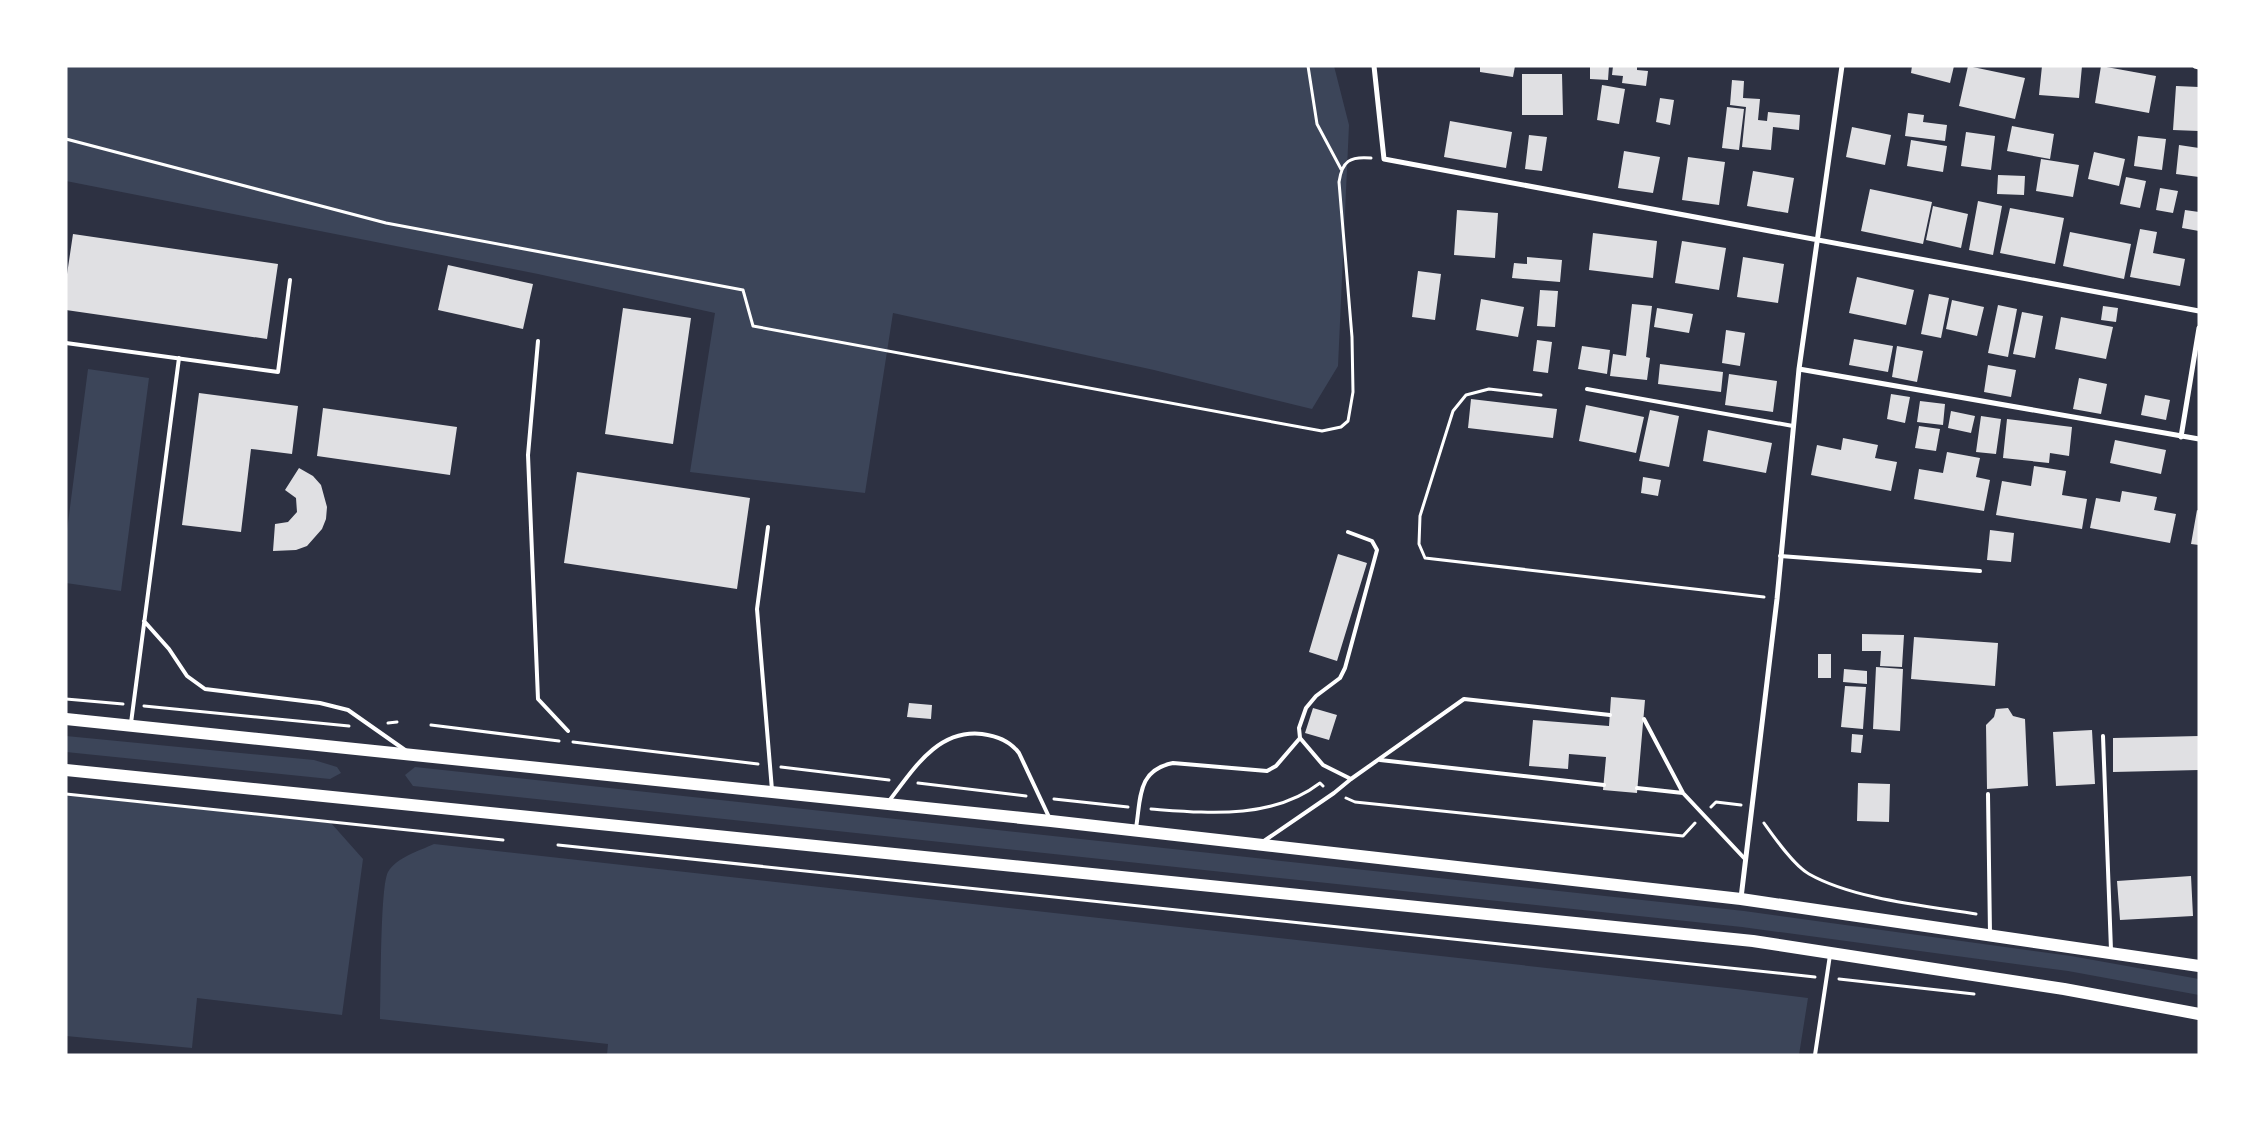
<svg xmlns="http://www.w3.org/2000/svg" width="2265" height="1121" font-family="'Fira Sans Condensed',sans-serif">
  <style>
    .green { fill: #3c4559 }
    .building { fill: #e0e0e3 }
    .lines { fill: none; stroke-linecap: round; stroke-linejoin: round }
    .path { stroke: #fff; stroke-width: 3 }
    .service { stroke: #fff; stroke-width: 4 }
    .minor { stroke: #fff; stroke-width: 5 }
    .primary { stroke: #fff; stroke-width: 12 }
  </style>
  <rect width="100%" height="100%" fill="#2d3142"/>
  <path class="green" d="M 66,66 L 1334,66 L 1349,125 L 1338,366 L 1312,409 L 1154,370 L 893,313 L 865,493 L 690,472 L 715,313 L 538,274 L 66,181 Z
    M 88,369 L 149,378 L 121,591 L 66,583 L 66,538 Z
    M 66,736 L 314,760 L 337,767 L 341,773 L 330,779 L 66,752 Z
    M 415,767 L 1744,911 L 2071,956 L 2199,979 L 2199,995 L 2068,971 L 1742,927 L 413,786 L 405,775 Z
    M 66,795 L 331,823 L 363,859 L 342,1015 L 197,998 L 192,1048 L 66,1036 Z
    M 434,844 L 1736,989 L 1808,998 L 1799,1055 L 607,1055 L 608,1044 L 380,1019 C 381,995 380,886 388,872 C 397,857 419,851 434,844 Z"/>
  <path class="building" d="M 1480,66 L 1515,66 L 1513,77 L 1480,72 Z
    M 1590,66 L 1609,66 L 1608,80 L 1590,79 Z
    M 1613,66 L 1637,66 L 1637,70 L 1648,71 L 1646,86 L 1622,83 L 1623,76 L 1612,75 Z
    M 1912,66 L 1954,66 L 1950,83 L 1911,73 Z
    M 1968,66 L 2025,78 L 2015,119 L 1959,106 Z
    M 2042,66 L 2082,66 L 2079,98 L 2039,95 Z
    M 2101,66 L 2156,76 L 2149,113 L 2095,103 Z
    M 1522,74 L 1562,74 L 1563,115 L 1522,115 Z
    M 1732,80 L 1744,81 L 1743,98 L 1760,99 L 1758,120 L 1767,121 L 1768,112 L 1800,115 L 1799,130 L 1773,127 L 1771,150 L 1742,147 L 1746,107 L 1730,105 Z
    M 1602,85 L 1625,89 L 1619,124 L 1597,120 Z
    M 2176,86 L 2199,87 L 2199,131 L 2173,130 Z
    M 1660,98 L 1674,100 L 1670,125 L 1656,122 Z
    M 1727,107 L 1744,109 L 1739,150 L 1722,148 Z
    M 1908,113 L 1924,115 L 1923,122 L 1947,125 L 1945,141 L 1905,136 Z
    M 1450,121 L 1512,132 L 1506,168 L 1444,157 Z
    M 2012,126 L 2054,134 L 2050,159 L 2007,151 Z
    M 1852,127 L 1891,135 L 1885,165 L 1846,157 Z
    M 1966,132 L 1995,136 L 1991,170 L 1961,166 Z
    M 1529,135 L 1547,137 L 1542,171 L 1525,169 Z
    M 2138,136 L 2166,139 L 2162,170 L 2134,166 Z
    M 1911,140 L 1947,146 L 1943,172 L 1907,166 Z
    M 2179,145 L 2199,148 L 2199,177 L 2176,174 Z
    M 1624,151 L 1660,157 L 1653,193 L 1618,188 Z
    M 2094,152 L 2125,159 L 2119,186 L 2088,179 Z
    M 1688,157 L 1725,162 L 1719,205 L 1682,200 Z
    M 2041,159 L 2079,165 L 2073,197 L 2036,191 Z
    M 1753,171 L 1794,178 L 1788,213 L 1747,206 Z
    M 1998,175 L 2025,176 L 2024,195 L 1997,194 Z
    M 2126,177 L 2146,181 L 2140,208 L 2120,204 Z
    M 2160,188 L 2178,191 L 2173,213 L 2156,210 Z
    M 1870,189 L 1932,202 L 1923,244 L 1861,231 Z
    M 1978,201 L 2002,206 L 1993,255 L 1969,250 Z
    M 1933,206 L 1968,214 L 1961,248 L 1926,240 Z
    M 2010,208 L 2064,218 L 2055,264 L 2000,253 Z
    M 1457,210 L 1498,213 L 1495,258 L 1454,255 Z
    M 2185,210 L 2199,212 L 2199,231 L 2182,228 Z
    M 2140,229 L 2157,232 L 2153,253 L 2185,259 L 2180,286 L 2130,277 Z
    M 2070,232 L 2131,244 L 2124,279 L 2063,266 Z
    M 1593,233 L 1657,241 L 1653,278 L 1589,270 Z
    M 73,234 L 278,264 L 267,339 L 66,310 L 66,281 Z
    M 1682,241 L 1726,248 L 1719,290 L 1675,283 Z
    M 1527,257 L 1562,260 L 1560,282 L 1512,278 L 1514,263 L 1527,264 Z
    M 1743,257 L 1784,264 L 1778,303 L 1737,297 Z
    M 448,265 L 533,284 L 523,329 L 438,310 Z
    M 1418,271 L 1441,274 L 1435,320 L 1412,317 Z
    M 1857,277 L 1914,290 L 1906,325 L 1849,313 Z
    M 1540,290 L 1558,291 L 1555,327 L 1537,326 Z
    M 1929,294 L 1949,298 L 1941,338 L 1921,334 Z
    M 1481,299 L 1524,307 L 1518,337 L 1476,330 Z
    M 1952,300 L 1984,307 L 1977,336 L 1946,329 Z
    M 1632,304 L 1652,306 L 1646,357 L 1650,358 L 1647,380 L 1610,376 L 1613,354 L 1626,356 Z
    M 1998,305 L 2017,309 L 2008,357 L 1988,353 Z
    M 2103,306 L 2118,308 L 2116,322 L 2101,320 Z
    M 623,308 L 691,318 L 673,444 L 605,434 Z
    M 1657,308 L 1693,314 L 1689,333 L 1654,327 Z
    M 2022,312 L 2043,316 L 2035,358 L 2013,354 Z
    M 2061,317 L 2113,327 L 2106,359 L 2055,349 Z
    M 1726,330 L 1745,333 L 1740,366 L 1722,363 Z
    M 1854,339 L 1893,346 L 1888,372 L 1849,365 Z
    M 1537,340 L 1552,342 L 1548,373 L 1533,371 Z
    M 1582,346 L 1610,350 L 1607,374 L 1578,369 Z
    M 1897,346 L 1923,351 L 1917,382 L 1892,377 Z
    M 1660,364 L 1723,372 L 1721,392 L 1658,384 Z
    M 1988,365 L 2016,370 L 2011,397 L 1984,392 Z
    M 1729,374 L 1777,381 L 1773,412 L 1725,405 Z
    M 2079,378 L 2107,384 L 2101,414 L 2073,409 Z
    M 199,393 L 298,406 L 292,454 L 251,449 L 241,532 L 182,525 Z
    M 1891,394 L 1910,397 L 1905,423 L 1887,419 Z
    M 2145,395 L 2170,400 L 2166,420 L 2141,415 Z
    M 1471,399 L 1557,409 L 1553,438 L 1468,428 Z
    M 1920,401 L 1945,404 L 1943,425 L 1917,422 Z
    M 1586,405 L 1644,417 L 1636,453 L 1579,441 Z
    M 323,408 L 457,427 L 450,475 L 317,456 Z
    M 1650,410 L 1679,416 L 1669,467 L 1639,461 Z
    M 1951,411 L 1975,416 L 1971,433 L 1948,428 Z
    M 1981,416 L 2001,419 L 1996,454 L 1976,452 Z
    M 2007,419 L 2072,427 L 2069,456 L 2050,453 L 2049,463 L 2003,458 Z
    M 1919,426 L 1940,429 L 1936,451 L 1915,448 Z
    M 1708,430 L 1772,443 L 1766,473 L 1703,461 Z
    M 1843,438 L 1878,445 L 1875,458 L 1897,462 L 1891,491 L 1811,475 L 1817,445 L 1841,450 Z
    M 2115,440 L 2166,450 L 2161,474 L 2110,463 Z
    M 1947,452 L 1980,458 L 1976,477 L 1990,480 L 1984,511 L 1914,499 L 1919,469 L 1943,473 Z
    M 2034,466 L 2066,471 L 2062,495 L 2087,499 L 2082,529 L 1996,515 L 2002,481 L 2031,486 Z
    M 299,468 L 313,476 L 321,485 L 327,507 L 326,519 L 322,529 L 307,546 L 296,550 L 273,551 L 275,524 L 288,522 L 297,512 L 296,498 L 285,490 Z
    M 577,472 L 750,498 L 737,589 L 564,563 Z
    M 1643,477 L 1661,480 L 1658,496 L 1641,493 Z
    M 2122,491 L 2157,497 L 2154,510 L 2176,514 L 2170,543 L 2090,528 L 2096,498 L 2120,502 Z
    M 2197,510 L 2199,511 L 2199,545 L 2191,544 Z
    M 1990,530 L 2014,533 L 2011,562 L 1987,560 Z
    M 1338,554 L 1367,563 L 1337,661 L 1309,652 Z
    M 1862,634 L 1904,635 L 1902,667 L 1880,666 L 1881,651 L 1862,651 Z
    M 1914,637 L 1998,643 L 1995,686 L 1911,679 Z
    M 1818,654 L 1831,654 L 1831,678 L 1818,678 Z
    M 1876,667 L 1903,669 L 1900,731 L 1873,729 Z
    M 1844,669 L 1867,671 L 1867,684 L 1843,682 Z
    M 1845,686 L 1866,687 L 1863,729 L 1841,727 Z
    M 1611,697 L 1645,700 L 1637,793 L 1603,790 L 1606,757 L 1569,754 L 1568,769 L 1529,766 L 1533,720 L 1609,726 Z
    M 909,703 L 932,705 L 931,719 L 907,717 Z
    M 1313,708 L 1337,715 L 1329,740 L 1305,733 Z
    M 2008,708 L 2013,716 L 2025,719 L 2028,786 L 1987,789 L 1986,725 L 1994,717 L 1996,709 Z
    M 2092,730 L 2095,784 L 2056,786 L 2053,732 Z
    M 1852,734 L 1863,735 L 1861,753 L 1851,752 Z
    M 2199,736 L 2199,770 L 2113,772 L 2113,738 Z
    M 1858,783 L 1890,784 L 1889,822 L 1857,821 Z
    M 2191,876 L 2193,916 L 2120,920 L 2117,881 Z"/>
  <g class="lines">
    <path class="path" d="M 1308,66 L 1317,124 L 1341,169
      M 66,139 L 386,223 L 743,290 L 753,326 L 1322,431 L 1341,427 L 1348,421 L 1353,392 L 1352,337 L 1339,182 C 1342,161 1350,156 1371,158
      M 1541,395 L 1489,389 L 1466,395 L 1453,411 L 1420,516 L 1419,544 L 1425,558 L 1764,597
      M 66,699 L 123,704
      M 144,706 L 349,726
      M 388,723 L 397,722
      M 431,725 L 559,741
      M 573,742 L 758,764
      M 781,767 L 889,780
      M 918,783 L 1026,796
      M 66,794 L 503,840
      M 1346,798 L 1355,802 L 1683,836 L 1695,823
      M 1054,799 L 1128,807
      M 1711,807 L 1716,802 L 1741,805
      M 1151,809 C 1207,813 1272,820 1320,783 L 1323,786
      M 1764,823 C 1774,837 1794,866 1809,874 C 1853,899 1926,906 1976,914
      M 558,845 L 1815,977
      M 1839,979 L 1974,994"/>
    <path class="service" d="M 538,341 L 528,455 L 538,699 L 568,731
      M 66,343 L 278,372 L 290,280
      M 1587,389 L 1793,426
      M 768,527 L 757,609 L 772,790
      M 1348,532 L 1372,541 L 1377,550 L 1345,668 L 1340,678 L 1316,696 L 1306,708 L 1299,728 L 1300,738 L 1323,765 L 1351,779
      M 1780,556 L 1980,571
      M 144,621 L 169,649 L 187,676 L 205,689 L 320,703 L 348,710 L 405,750
      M 1644,719 L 1683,793 L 1745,859
      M 131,723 L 179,358
      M 2103,736 L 2111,950
      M 1380,760 L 1604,785
      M 1637,788 L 1683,793
      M 1988,794 L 1990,934
      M 889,801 C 913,770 937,729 982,734 C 998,736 1010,741 1019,753 L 1049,817
      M 1136,828 C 1141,798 1137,770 1173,763 L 1267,771 L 1276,766 L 1300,738
      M 1264,841 L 1334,793 L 1351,779 L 1464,699 L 1610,715
      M 1815,1055 L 1830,955"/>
    <path class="minor" d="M 1374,66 L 1384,159 L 2199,311
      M 2195,66 L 2199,67
      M 1799,369 L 2199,439
      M 2181,437 L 2199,328
      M 1741,898 L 1777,599 L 1799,369 L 1842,66"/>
    <path class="primary" d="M 66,719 L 1051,821 L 1741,899 L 2199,966
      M 66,770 L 1753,941 L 2064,989 L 2199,1014"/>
  </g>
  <rect width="2265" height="1121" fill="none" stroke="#ffffff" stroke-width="135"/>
</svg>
